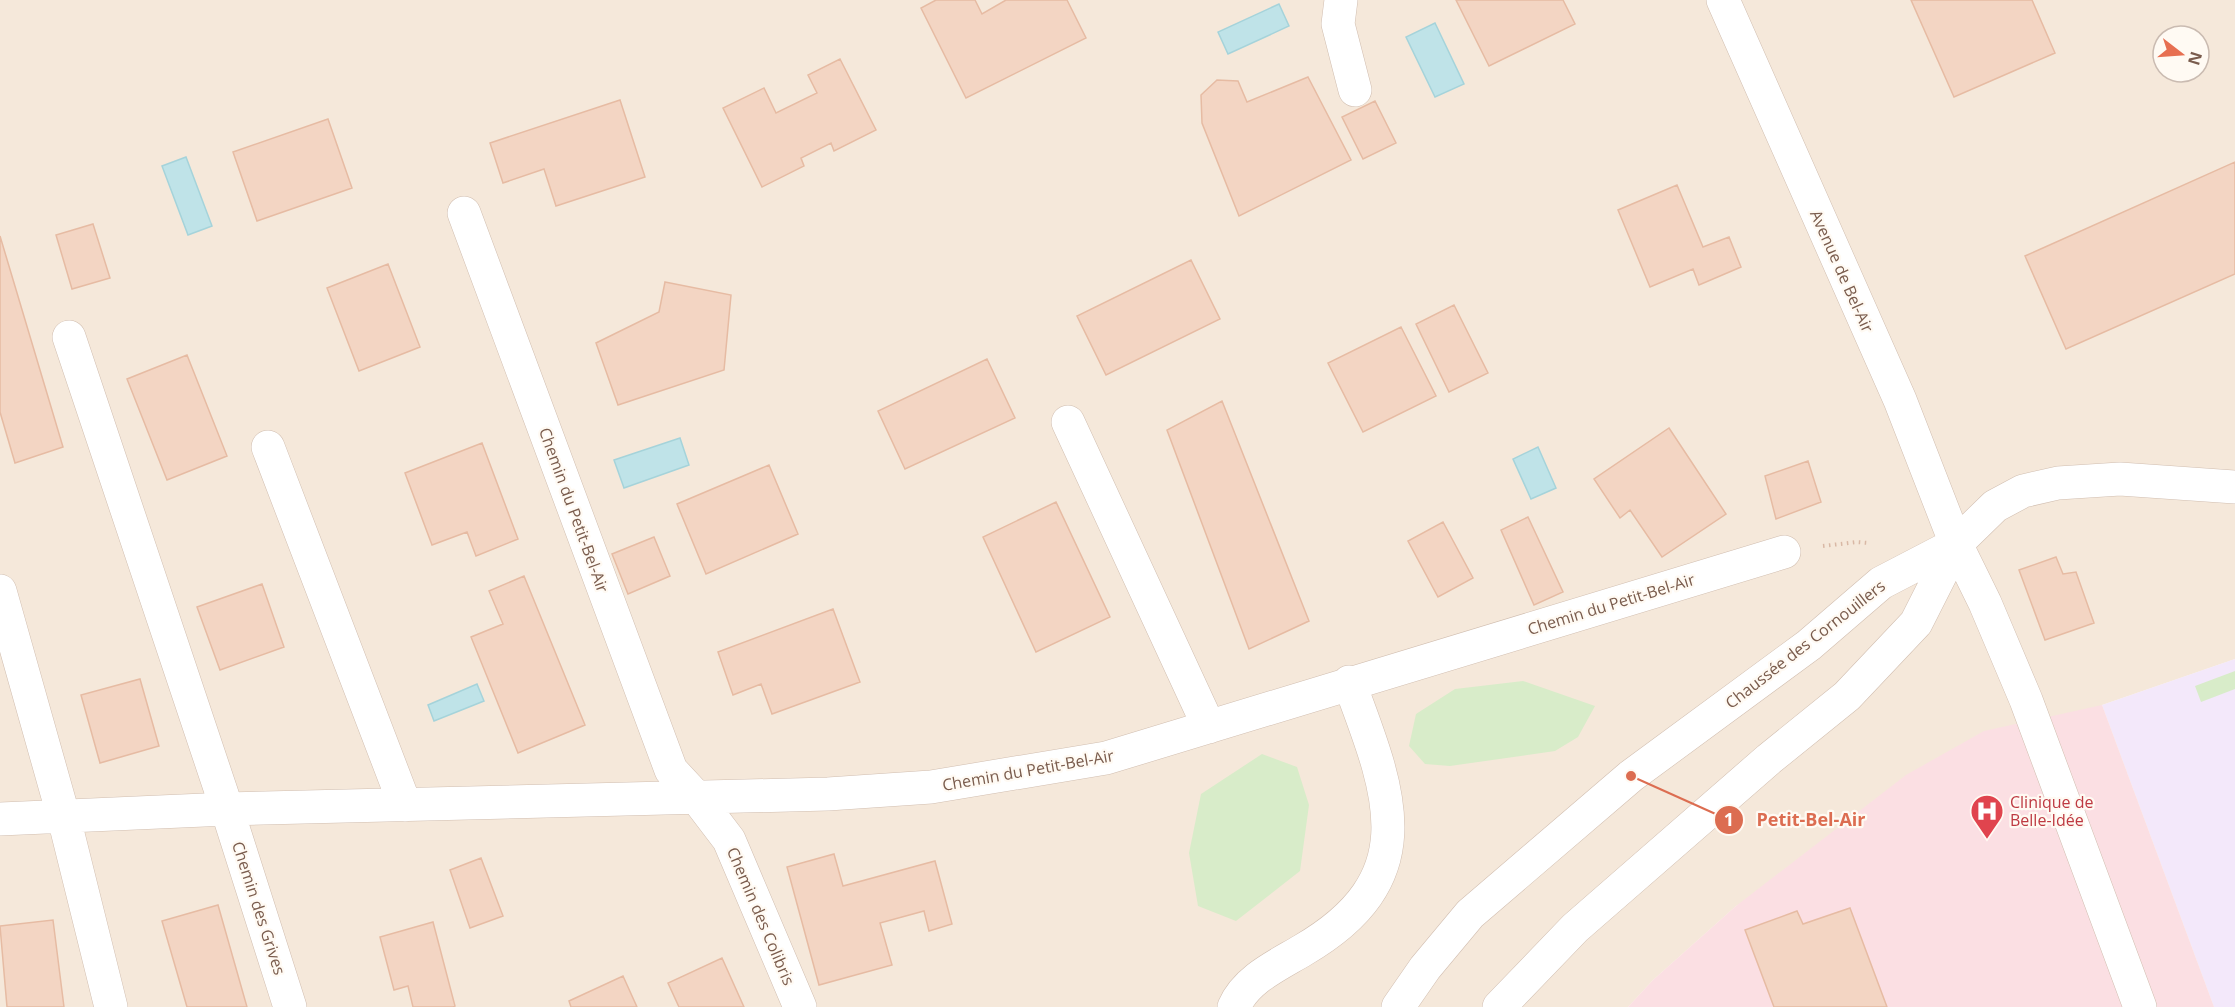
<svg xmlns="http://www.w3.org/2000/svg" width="2235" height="1007" font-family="'Open Sans',sans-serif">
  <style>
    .residential { fill: #f5e8da; fill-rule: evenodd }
    .education { fill: #f3e8fa }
    .medical { fill: #fbdfe3 }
    .green { fill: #d8ecc9 }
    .water { fill: #bfe3e8; stroke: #a5d3da; stroke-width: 1.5 }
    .building { fill: #f3d5c3; stroke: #e6bba3; stroke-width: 1.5 }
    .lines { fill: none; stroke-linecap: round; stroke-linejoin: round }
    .minor-casing { stroke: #d1beb0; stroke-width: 34 }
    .path { stroke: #d9b8a5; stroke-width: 4; stroke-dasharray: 1.5 4.5; stroke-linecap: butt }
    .minor { stroke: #fff; stroke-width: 33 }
    .labels { text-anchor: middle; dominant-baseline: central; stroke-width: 4.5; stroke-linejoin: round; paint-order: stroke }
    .street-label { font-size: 16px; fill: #7a5c4d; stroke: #fffaf3 }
    .health-label { font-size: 16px; fill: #be3a42; stroke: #fffaf3; text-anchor: start }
    .leader { fill: none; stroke: #dc6d51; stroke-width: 2 }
    .callout-dot { fill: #dc6d51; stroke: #fffaf3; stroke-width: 2 }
    .mark-label { font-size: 18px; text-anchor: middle; font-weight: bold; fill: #fff }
    .callout-label { font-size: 18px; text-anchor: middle; font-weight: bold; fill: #dc6d51; stroke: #fffaf3; stroke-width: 4.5; stroke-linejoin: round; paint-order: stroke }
  </style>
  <rect width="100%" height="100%" fill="#fdf6ec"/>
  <path class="residential" d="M 0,0 L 2235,0 L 2235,659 L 2102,705 L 1736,906 L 1653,980 L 1628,1007 L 0,1007 ZM 2163,36 L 2199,36 L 2199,72 L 2163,72 Z"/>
  <path class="education" d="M 2235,659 L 2235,1007 L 2214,1007 L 2102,705 Z"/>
  <path class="medical" d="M 2102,705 L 2214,1007 L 1628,1007 L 1653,980 L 1736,906 L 1906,775 L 1984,731 Z"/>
  <path class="green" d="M 2235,671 L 2235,689 L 2201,702 L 2195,686 Z
    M 1523,681 L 1595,706 L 1578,737 L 1555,751 L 1450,766 L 1425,764 L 1409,746 L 1416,714 L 1455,689 Z
    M 1262,754 L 1297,767 L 1309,805 L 1300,871 L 1236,921 L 1198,906 L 1189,853 L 1201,794 Z"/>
  <path class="water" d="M 1279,4 L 1289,26 L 1228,54 L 1218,32 Z
    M 1435,23 L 1464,84 L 1435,97 L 1406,37 Z
    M 186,157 L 212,226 L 188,235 L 162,166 Z
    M 680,438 L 689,465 L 624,488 L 614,460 Z
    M 1538,447 L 1556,488 L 1531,499 L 1513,459 Z
    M 477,684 L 484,701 L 434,721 L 428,705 Z"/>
  <path class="building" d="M 936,0 L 975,0 L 982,14 L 1006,0 L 1067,0 L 1086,38 L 966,98 L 921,8 Z
    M 1456,0 L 1563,0 L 1575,24 L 1489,66 Z
    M 1911,0 L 2032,0 L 2055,53 L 1954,97 Z
    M 840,59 L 876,130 L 834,151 L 831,143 L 801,158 L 804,166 L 762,187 L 723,108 L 764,88 L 776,113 L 817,93 L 808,75 Z
    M 1308,77 L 1351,160 L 1239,216 L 1202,123 L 1201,95 L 1217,80 L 1238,81 L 1247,102 Z
    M 620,100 L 645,177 L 556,206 L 544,169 L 503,183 L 490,143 Z
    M 1375,101 L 1396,143 L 1363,159 L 1342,117 Z
    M 328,119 L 352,188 L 257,221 L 233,152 Z
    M 2235,162 L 2235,274 L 2066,349 L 2025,256 Z
    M 1677,185 L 1703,247 L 1729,237 L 1741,267 L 1699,285 L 1693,269 L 1650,287 L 1618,210 Z
    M 93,224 L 110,278 L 72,289 L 56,235 Z
    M 0,236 L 63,447 L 15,463 L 0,412 Z
    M 1191,260 L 1220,319 L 1106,375 L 1077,316 Z
    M 388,264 L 420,347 L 359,371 L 327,288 Z
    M 665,282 L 731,295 L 724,370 L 618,405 L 596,343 L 659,312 Z
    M 1454,305 L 1488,373 L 1449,392 L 1416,324 Z
    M 1401,327 L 1436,396 L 1363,432 L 1328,363 Z
    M 187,355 L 227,456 L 167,480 L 127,379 Z
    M 987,359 L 1015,418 L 905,469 L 878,411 Z
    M 1222,401 L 1309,621 L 1249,649 L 1167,430 Z
    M 1669,428 L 1726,514 L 1662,557 L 1630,510 L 1620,518 L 1594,479 Z
    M 482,443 L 518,539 L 476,556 L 467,532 L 432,545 L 405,473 Z
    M 1808,461 L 1821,502 L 1776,519 L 1765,476 Z
    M 769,465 L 798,534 L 706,574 L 677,504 Z
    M 1056,502 L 1110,617 L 1036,652 L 983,537 Z
    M 1528,517 L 1563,592 L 1534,605 L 1501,530 Z
    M 1443,522 L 1473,578 L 1438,597 L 1408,541 Z
    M 654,537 L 670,576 L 628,594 L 612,554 Z
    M 2056,557 L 2063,574 L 2076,572 L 2094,623 L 2045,640 L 2019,570 Z
    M 524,576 L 585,725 L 518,753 L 471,637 L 503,624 L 489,591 Z
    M 262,584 L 284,647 L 220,670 L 197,607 Z
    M 833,609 L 860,682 L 772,714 L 761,684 L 733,695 L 718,652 Z
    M 140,679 L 159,746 L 100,763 L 81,695 Z
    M 834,854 L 843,886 L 935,861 L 952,924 L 929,931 L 924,911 L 880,923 L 892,965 L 819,985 L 787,867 Z
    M 481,858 L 503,916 L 470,928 L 450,870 Z
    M 218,905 L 247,1007 L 187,1007 L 162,921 Z
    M 1850,908 L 1887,1007 L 1774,1007 L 1745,930 L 1797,911 L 1803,924 Z
    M 53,920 L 64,1007 L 7,1007 L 0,926 Z
    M 433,922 L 455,1006 L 453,1007 L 413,1007 L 408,986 L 394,990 L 380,937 Z
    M 722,958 L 744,1007 L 679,1007 L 668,983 Z
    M 623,976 L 637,1007 L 571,1007 L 569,1001 Z"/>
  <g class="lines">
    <g class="minor-casing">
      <path id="minor" d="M 1341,0 L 1338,24 L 1355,90
        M 1723,0 L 1900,400 L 1956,544 L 1985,603 L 2026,700 L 2140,1007
        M 464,213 L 671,770 L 697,798 L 729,840 L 800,1007
        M 69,337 L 227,809 L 290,1007
        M 1068,422 L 1209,727
        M 268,447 L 405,805
        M 0,591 L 64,818 L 111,1007
        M 0,819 L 227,809 L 828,794 L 931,787 L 1106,758 L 1784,552
        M 1234,1007 C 1246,979 1278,965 1303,950 C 1426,878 1391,794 1349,682
        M 1398,1007 L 1425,968 L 1470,914 L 1631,776 L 1809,645 L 1881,583 L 1956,544 L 1995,506 L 2023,491 L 2058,483 L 2120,479 L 2235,487
        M 1499,1007 L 1575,928 L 1769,759 L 1847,696 L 1916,623 L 1956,544"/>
    </g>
    <path class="path" d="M 1823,546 L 1857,542 L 1869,543"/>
    <use href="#minor" class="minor"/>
  </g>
  <defs>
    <g id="hospital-pin" transform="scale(1.725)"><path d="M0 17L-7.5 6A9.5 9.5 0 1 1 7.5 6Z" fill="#e0444e" stroke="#fffaf3"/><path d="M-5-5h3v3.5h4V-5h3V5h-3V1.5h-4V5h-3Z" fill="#fff"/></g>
  </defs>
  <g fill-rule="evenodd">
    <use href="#hospital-pin" x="1987" y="811"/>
  </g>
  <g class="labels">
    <g class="street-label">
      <text transform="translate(1842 271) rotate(66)">Avenue de Bel-Air</text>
      <text transform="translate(574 510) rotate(70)">Chemin du Petit-Bel-Air</text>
      <text transform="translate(1611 604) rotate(-17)">Chemin du Petit-Bel-Air</text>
      <text transform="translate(1805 644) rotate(-38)">Chaussée des Cornouillers</text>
      <text transform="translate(1028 770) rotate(-10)">Chemin du Petit-Bel-Air</text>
      <text transform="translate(259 908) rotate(72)">Chemin des Grives</text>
      <text transform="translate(761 916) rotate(67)">Chemin des Colibris</text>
    </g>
    <g class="health-label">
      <text x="2010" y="802">Clinique de<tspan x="2010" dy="18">Belle-Idée</tspan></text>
    </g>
  </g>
  <path class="leader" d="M1631 776L1729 820"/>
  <g class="callout-dot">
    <circle cx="1631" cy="776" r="6"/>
    <circle cx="1729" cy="820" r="15"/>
  </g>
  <g class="mark-label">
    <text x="1729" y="826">1</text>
  </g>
  <g class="callout-label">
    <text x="1811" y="826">Petit-Bel-Air</text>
  </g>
  <g transform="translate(2181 54) rotate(107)"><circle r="28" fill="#fffaf3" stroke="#cabbb1" stroke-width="1.5"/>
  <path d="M0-4.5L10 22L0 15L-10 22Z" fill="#e76f51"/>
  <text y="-9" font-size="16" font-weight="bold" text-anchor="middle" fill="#7a5c4d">N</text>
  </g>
</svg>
